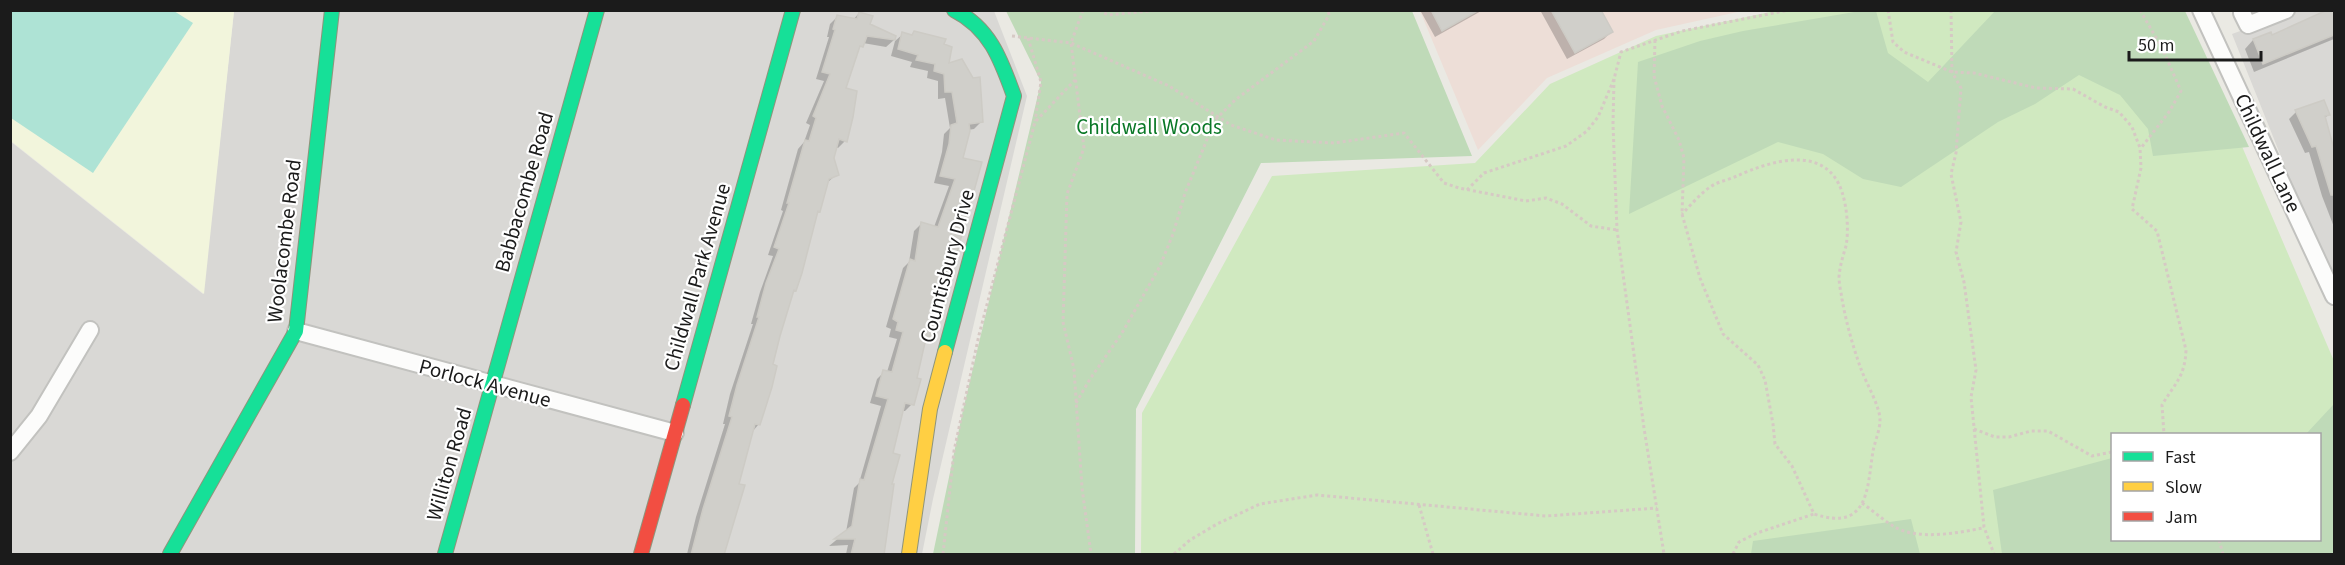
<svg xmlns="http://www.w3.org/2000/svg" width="2345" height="565" font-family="'Source Sans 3',sans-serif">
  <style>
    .residential { fill: #d9d8d5 }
    .commercial { fill: #edded7 }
    .education { fill: #f2f5dc }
    .grass { fill: #d0e9c0; fill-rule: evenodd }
    .forest { fill: #bfdab8 }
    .pitch { fill: #aee3d5 }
    .shadow { fill: #0003 }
    .building { fill: #d0cfca; stroke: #cdcbc5; stroke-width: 1.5 }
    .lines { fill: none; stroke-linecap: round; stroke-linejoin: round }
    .street-casing { stroke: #c2c2bf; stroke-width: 20 }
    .fast-casing { stroke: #8e947c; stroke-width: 16 }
    .slow-casing { stroke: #8e947c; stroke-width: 16 }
    .jam-casing { stroke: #8e947c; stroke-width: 16 }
    .path { stroke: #d6c9c4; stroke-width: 3; stroke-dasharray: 3 3; stroke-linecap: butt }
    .street { stroke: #fcfcfb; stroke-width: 16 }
    .fast { stroke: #16e098; stroke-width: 14 }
    .slow { stroke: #ffcf43; stroke-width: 14 }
    .jam { stroke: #f24e42; stroke-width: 14 }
    .labels { text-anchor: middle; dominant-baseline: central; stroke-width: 4.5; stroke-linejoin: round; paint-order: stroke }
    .park-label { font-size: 21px; fill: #0a7827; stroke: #fff }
    .street-label { font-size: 21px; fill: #1b1b1b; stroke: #fff }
  </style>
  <rect width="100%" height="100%" fill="#eae9e3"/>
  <path class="residential" d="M 234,11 L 994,11 L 1027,96 L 933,499 L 922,554 L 11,554 L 10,141 L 203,294 Z
    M 2295,11 L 2334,11 L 2334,289 L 2232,34 Z"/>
  <path class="commercial" d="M 1420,11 L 1742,11 L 1656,30 L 1547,78 L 1478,150 Z"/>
  <path class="education" d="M 10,11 L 234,11 L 204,294 L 11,141 Z"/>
  <path class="grass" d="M 1775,11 L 2184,11 L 2334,361 L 2334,554 L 1141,554 L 1142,413 L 1272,176 L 1475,163 L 1550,84 L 1656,36 ZM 2112,434 L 2320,434 L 2320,540 L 2112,540 Z"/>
  <path class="forest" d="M 1866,10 L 1876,11 L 1888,53 L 1928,82 L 1995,11 L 2185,11 L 2249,147 L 2153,156 L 2148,129 L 2120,95 L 2079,75 L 2035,104 L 1998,122 L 1901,187 L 1863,179 L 1823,154 L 1778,142 L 1629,214 L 1638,62 L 1700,41 L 1743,31 Z
    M 1006,11 L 1412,11 L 1472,156 L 1261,163 L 1136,409 L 1135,554 L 933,554 L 963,410 L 1041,82 Z
    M 2333,405 L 2334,409 L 2334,554 L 2002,554 L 1993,490 L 2112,458 L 2112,540 L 2320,540 L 2320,434 L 2306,434 Z
    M 1911,519 L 1920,554 L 1751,554 L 1753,541 Z"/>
  <path class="pitch" d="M 10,11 L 174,11 L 193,23 L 93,173 L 11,118 Z"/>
  <path class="shadow" d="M 1420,10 L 1483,10 L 1435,37 Z
    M 1540,10 L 1599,10 L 1611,32 L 1604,39 L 1567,59 Z
    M 2334,10 L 2334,39 L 2254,72 L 2245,49 L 2253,40 L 2270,34 L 2271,36 Z
    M 859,13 L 868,25 L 894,40 L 886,47 L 863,43 L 856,52 L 844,89 L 845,141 L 838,148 L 836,147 L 833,158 L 837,174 L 827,183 L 819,211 L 815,214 L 795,290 L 792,293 L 779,335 L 759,424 L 752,432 L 718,554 L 687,554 L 696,517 L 725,424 L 723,424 L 730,394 L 753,324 L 751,324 L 760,292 L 773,256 L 768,255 L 783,211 L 781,210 L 798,149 L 804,142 L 810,125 L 806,123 L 824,81 L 816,79 L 829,37 L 827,37 L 830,24 L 837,17 L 853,20 Z
    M 914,32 L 942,45 L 948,65 L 982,121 L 974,129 L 968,130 L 961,159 L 955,256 L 949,262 L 931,312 L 928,338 L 924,342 L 916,379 L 912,404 L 905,411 L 902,411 L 892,454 L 882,554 L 846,554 L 848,545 L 829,546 L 846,532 L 854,488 L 859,483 L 881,406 L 870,403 L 877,379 L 884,372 L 887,372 L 897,339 L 889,337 L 891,329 L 886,327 L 903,268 L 909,262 L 914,231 L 921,224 L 934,227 L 949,186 L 934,183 L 942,152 L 944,134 L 950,128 L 945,98 L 938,99 L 938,81 L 927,78 L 928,71 L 910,67 L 912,62 L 891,56 L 895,41 L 903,34 L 911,36 Z
    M 2296,112 L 2328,115 L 2324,119 L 2334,155 L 2334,227 L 2322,196 L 2309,152 L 2305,153 L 2289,119 Z"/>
  <path class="building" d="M 1431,10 L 1479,10 L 1442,31 Z
    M 1551,10 L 1601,10 L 1613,32 L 1575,53 Z
    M 2327,10 L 2334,10 L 2334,35 L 2263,64 L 2253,39 L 2271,32 L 2272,35 Z
    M 859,12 L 873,16 L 870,24 L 896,36 L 895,40 L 867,36 L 863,47 L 860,46 L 846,88 L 857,91 L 853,117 L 847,142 L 839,139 L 834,158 L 839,175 L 829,179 L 820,212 L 818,211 L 802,273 L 796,291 L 794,290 L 780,336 L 773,364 L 777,366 L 772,387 L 760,425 L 755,424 L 739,484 L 745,485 L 724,555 L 691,555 L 703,509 L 732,417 L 729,416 L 737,385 L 759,317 L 757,317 L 766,283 L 779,249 L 774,247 L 789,203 L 787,203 L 805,140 L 809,141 L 816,118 L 813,116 L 830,74 L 822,72 L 835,30 L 833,29 L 837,15 L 857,19 Z
    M 914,31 L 946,39 L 944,44 L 952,47 L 949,63 L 962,59 L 973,78 L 980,77 L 983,122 L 969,124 L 970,131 L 963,158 L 982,162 L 956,256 L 953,255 L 933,311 L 936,312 L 929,339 L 926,338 L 917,378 L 921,379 L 914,405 L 905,403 L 893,453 L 900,455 L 892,484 L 894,484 L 884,555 L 851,555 L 855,539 L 834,539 L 852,526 L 860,479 L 864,480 L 888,399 L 876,396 L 883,370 L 892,372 L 903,332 L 896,330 L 898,322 L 893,319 L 910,259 L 915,261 L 921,222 L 938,227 L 955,179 L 940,176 L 949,144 L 951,125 L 957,123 L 952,92 L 945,92 L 944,74 L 934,71 L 935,64 L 916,60 L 918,55 L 898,49 L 902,32 L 912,35 Z
    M 2324,100 L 2330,115 L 2325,116 L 2334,149 L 2334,195 L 2331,195 L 2316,146 L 2312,147 L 2295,110 Z"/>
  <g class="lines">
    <g class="street-casing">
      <path id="street" d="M 2201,10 L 2334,296
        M 2243,10 L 2242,13 L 2248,25 L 2286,10
        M 296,331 L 675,433
        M 10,452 L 39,416 L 90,330"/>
    </g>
    <g class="fast-casing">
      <path id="fast" d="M 945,352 L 1014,96 C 1001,60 990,28 954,10
        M 683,405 L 793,10
        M 170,554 L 296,331 L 332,10
        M 445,554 L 597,10"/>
    </g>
    <g class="slow-casing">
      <path id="slow" d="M 909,554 L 930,409 L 945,352"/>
    </g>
    <g class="jam-casing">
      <path id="jam" d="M 641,554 L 683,405"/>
    </g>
    <path class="path" d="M 1083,10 L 1071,43 L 1084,148 L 1067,194 L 1063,322 L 1074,369 L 1082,488 L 1091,554
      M 1099,10 L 1108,15 L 1160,10
      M 1888,10 L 1893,42 L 1904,52 L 1952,72 L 1974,73 L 2036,88 L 2073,89 L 2105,107 L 2119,112 L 2132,127 L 2140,148 L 2141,168 L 2132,209 L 2157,231 L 2186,350 C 2185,377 2175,383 2162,405 L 2164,434
      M 1951,10 L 1952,72 L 1961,88 L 1956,153 L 1951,174 L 1961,222 L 1956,252 L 1964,282 L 1976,370 L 1971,397 L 1984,527 L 1994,554
      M 2140,10 L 2162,48 L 2181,91 L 2169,112 L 2141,148
      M 1012,36 L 1071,43 L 1169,86 L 1231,125 L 1276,140 L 1334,143 L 1404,133 L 1444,183 L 1459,188 L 1526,201 L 1546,198 L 1562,204 L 1591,226 L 1617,230
      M 1028,38 L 1041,82 L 1035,121
      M 1655,40 L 1654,76 L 1662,106 L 1679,140 L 1684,158 L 1682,214 L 1700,278 L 1723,334 L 1758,365 L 1765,380 L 1773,424 L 1775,444 L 1792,466 L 1814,514 C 1869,532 1867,489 1873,451 C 1875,441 1880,430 1880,420 C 1880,406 1866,383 1861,369 C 1853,347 1846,322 1842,299 C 1841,292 1839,284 1839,277 C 1840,265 1843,256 1846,246 C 1849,230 1847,207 1842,192 C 1826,143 1770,161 1737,176 C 1730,179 1722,181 1715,184 C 1702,191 1692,204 1682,214
      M 1614,79 L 1613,124 L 1617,230 L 1644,428 L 1664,554
      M 1467,190 L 1484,173 L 1566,146 L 1587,131 L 1598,117 L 1614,79 L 1621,52 L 1682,31 L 1789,10
      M 1076,403 L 1090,379 L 1122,333 L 1160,266 L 1173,234 L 1185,193 L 1215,120 L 1235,100 L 1314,41 L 1329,15 L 1328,10
      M 1974,429 L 1995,437 L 2009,437 L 2031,431 L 2048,431 L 2092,456 L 2112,452
      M 1862,503 C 1872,510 1882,519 1893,526 C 1917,541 1957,533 1983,528
      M 1419,505 L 1433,554
      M 2219,540 L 2223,554
      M 943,554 L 954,451 L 979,335 L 1035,122 L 1075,80
      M 1174,554 L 1190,540 L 1217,524 L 1260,504 L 1317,495 L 1546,516 L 1657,508
      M 1733,554 L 1739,542 L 1757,533 L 1814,514"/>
    <use href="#street" class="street"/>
    <use href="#fast" class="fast"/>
    <use href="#slow" class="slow"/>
    <use href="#jam" class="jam"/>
  </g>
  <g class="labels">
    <g class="park-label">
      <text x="1149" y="127">Childwall Woods</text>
    </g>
    <g class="street-label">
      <text transform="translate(2268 153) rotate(65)">Childwall Lane</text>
      <text transform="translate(524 192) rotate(-74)">Babbacombe Road</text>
      <text transform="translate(284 241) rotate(-83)">Woolacombe Road</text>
      <text transform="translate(947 266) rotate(-75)">Countisbury Drive</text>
      <text transform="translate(697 277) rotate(-74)">Childwall Park Avenue</text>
      <text transform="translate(485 383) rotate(15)">Porlock Avenue</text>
      <text transform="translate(449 464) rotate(-74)">Williton Road</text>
    </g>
  </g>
  <rect width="2345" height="565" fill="none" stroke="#1b1b1b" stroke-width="24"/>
  <rect x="2111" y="433" width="210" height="108" fill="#ffffff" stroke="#a4a4a4" stroke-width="1.5"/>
  <rect x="2123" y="452" width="30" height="9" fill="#16e098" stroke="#a4a4a4" stroke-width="1.5"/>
  <text x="2165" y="463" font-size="18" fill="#1b1b1b">Fast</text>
  <rect x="2123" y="482" width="30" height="9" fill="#ffcf43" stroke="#a4a4a4" stroke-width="1.5"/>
  <text x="2165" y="493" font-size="18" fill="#1b1b1b">Slow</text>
  <rect x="2123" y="512" width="30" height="9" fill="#f24e42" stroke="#a4a4a4" stroke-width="1.5"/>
  <text x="2165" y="523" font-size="18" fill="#1b1b1b">Jam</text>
  <path d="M2129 51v9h132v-9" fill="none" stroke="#1b1b1b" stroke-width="3"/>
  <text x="2138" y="51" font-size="18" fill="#1b1b1b" stroke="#ffffff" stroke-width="4.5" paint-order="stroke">50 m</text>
</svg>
